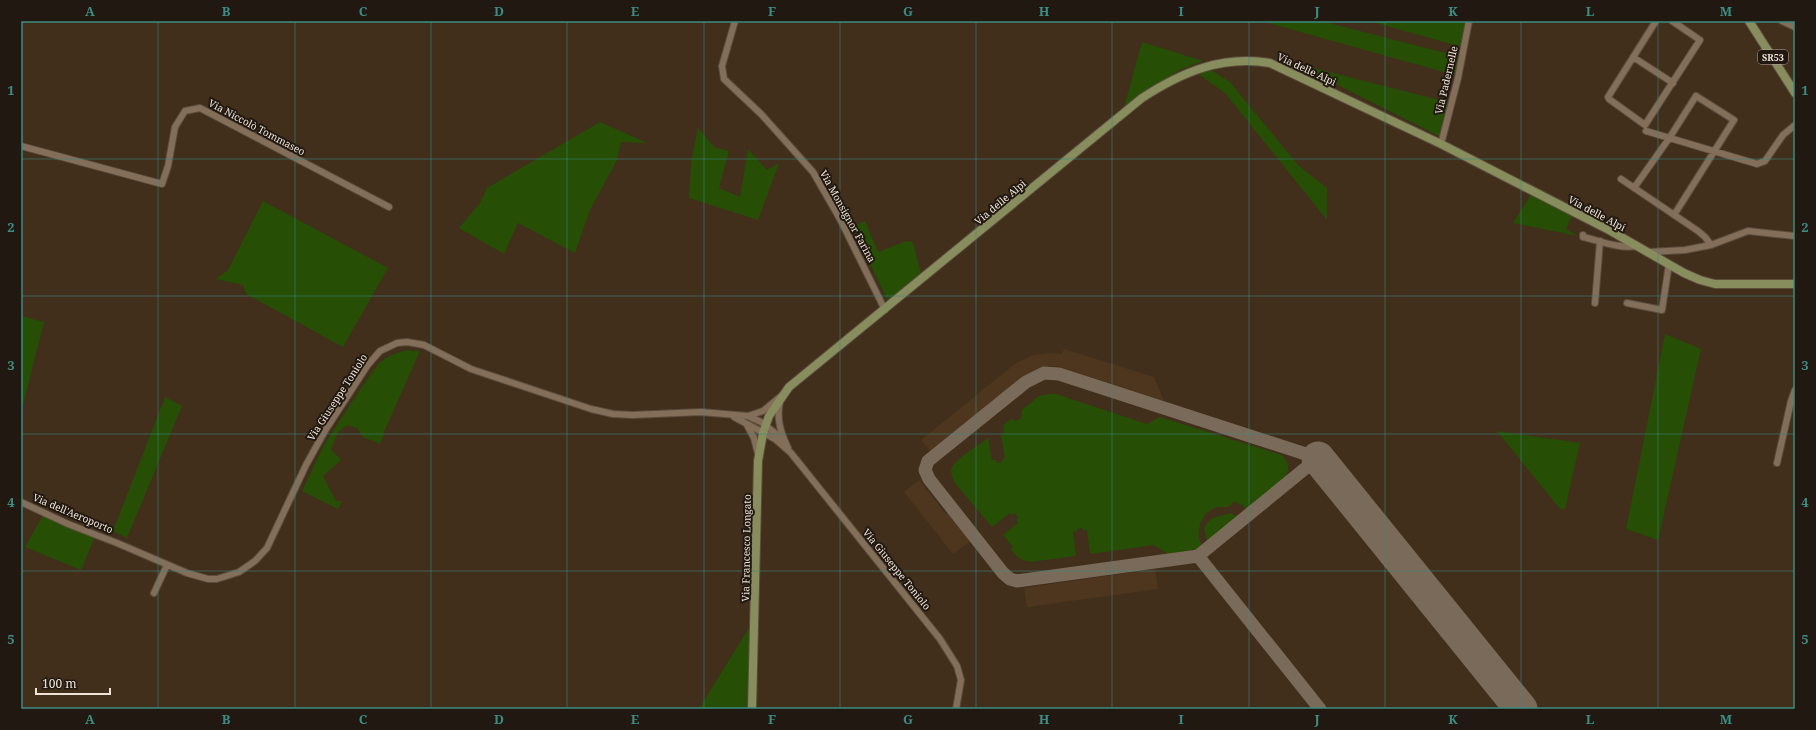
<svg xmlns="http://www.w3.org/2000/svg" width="1816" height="730" font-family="'Noto Serif',serif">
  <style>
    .built { fill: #4d361d }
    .green { fill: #264e05 }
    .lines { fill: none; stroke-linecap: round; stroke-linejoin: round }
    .taxiway { stroke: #7a6a5a; stroke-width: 13 }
    .runway { stroke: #7a6a5a; stroke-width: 33 }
    .minor-casing { stroke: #5b4c3c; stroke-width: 8 }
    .major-casing { stroke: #5b4c3c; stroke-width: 10 }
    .minor { stroke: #836e5a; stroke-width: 6 }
    .major { stroke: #888d5e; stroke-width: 8 }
    .grid { fill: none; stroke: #3c8c83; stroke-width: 1; stroke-opacity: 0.55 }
    .labels { text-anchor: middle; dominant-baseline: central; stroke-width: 4; stroke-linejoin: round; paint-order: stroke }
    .shield { fill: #211911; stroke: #b1a69c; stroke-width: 1 }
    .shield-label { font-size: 9px; font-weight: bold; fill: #efe3d7 }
    .street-label { font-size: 10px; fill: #efe3d7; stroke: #211911 }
    .neatline { fill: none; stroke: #3c8c83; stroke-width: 1.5 }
    .grid-label { font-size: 13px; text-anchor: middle; font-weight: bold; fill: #3c8c83 }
  </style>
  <rect width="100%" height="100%" fill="#412f1c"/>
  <path class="built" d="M 1064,349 L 1154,377 L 1164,401 L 1057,366 L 1045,366 L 1022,378 L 931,452 L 921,440 L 1016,363 L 1033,355 L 1051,353 L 1062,354 Z
    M 919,480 L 946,514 L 948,513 L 971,541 L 953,554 L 904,492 Z
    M 1155,569 L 1158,589 L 1027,607 L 1024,588 Z"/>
  <path class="green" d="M 1261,21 L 1321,21 L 1461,57 L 1458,76 Z
    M 1369,21 L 1468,21 L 1462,47 Z
    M 1142,42 L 1203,61 L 1179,70 L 1123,111 Z
    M 1294,63 L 1451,103 L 1441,137 Z
    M 1208,68 L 1230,82 L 1299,166 L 1327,188 L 1327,220 L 1225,93 L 1198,74 L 1197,72 Z
    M 600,122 L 647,143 L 621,142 L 617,160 L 590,210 L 575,253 L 518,223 L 504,254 L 459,228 L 480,203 L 487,188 Z
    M 698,128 L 714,147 L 729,151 L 719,188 L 740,197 L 748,149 L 767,170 L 779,163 L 758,220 L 689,198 L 691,162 Z
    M 1532,193 L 1572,216 L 1566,229 L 1578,236 L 1513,223 Z
    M 263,201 L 388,268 L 343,347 L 246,294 L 243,285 L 216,279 L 228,270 Z
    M 865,221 L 878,252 L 906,241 L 913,242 L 921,274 L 888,301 L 852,227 Z
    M 21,316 L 44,322 L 21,413 Z
    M 1665,334 L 1701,349 L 1658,540 L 1626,529 Z
    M 406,350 L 420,351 L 383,434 L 384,435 L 380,444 L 363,437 L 357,428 L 347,425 L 338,432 L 331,449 L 341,460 L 323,476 L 336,501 L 342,501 L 338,509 L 302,491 L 324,445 L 361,388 L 379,363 L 389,356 Z
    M 1049,394 L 1056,394 L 1147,424 L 1160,417 L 1282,455 C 1286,459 1289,464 1288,469 C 1287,482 1257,501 1247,509 L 1235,501 L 1228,507 C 1225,507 1221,507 1218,507 C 1202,510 1194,532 1202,545 L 1197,549 L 1168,554 L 1154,545 L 1090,554 L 1087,530 L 1083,530 L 1082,528 L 1077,529 L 1077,531 L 1073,532 L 1076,556 L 1030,562 C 1022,561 1016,557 1011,549 L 1013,547 L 1003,535 L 1018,523 L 1016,520 L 1018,518 L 1015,513 L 1012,515 L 1010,513 L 992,527 L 955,483 C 952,478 950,473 952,467 C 956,459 980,444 988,438 L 992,460 L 996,460 L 997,463 L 1002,462 L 1002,459 L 1005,458 L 1001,435 L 1004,433 L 1003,425 L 1011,419 L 1016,421 L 1021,418 L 1022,410 L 1039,396 Z
    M 165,397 L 182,406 L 127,538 L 113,531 Z
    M 1497,431 L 1580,443 L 1565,509 L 1560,509 Z
    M 1230,513 L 1238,517 L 1207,542 L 1204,528 C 1213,513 1216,519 1230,513 Z
    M 43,515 L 95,536 L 81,570 L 25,547 Z
    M 752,623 L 748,709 L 699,709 Z"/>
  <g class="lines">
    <path class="taxiway" d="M 1318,458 L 1198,556 L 1320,709
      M 1198,556 L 1017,581 L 1010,579 L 1003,573 L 929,479 L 925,470 L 928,461 L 1026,382 L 1044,373 L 1059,374 L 1318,458"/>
    <path class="runway" d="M 1318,458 L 1521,709"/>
    <g class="minor-casing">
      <path id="minor" d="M 735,21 L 722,66 L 724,79 L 761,114 L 813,172 L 840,219 L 885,310
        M 1656,21 L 1608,97 L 1609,99 L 1645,125 L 1700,40 L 1672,21
        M 1782,21 L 1795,27
        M 1633,57 L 1673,83
        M 1646,131 L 1757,164 L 1765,161 L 1783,135 L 1795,125
        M 1441,144 L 1458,78 L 1469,21
        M 21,146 L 162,184 L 168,166 L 175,127 L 185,111 L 200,108 L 389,207
        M 1621,179 L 1698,231 L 1705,237 L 1711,245
        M 1634,188 L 1670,137 L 1696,96 L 1734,120 L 1674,215
        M 1583,235 L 1583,237 C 1600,241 1619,249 1637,246
        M 1649,252 L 1685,250 L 1711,245 L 1748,231 L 1795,236
        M 1595,303 L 1600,241
        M 1627,303 L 1662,310 L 1669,264
        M 780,402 C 776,419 781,433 788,448
        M 748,416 L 761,422 L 783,439
        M 734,417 L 775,439 L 791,453 L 940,639 L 957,666 L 961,680 L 956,709
        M 747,425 L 754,438 L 758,454
        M 1777,463 L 1791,401 L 1795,390
        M 21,502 L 68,524 L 117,543 L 187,573 L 208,579 L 217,579 L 239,572 L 255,561 L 267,548 L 306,465 L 326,429 L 367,366 L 380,351 L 397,343 L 407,342 L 424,345 L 471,369 L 591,409 L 613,414 L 632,415 L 701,412 L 748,416 L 763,411 L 781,396
        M 154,593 L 167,565"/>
    </g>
    <g class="major-casing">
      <path id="major" d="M 1749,21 L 1795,93
        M 752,709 L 758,461 L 763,433 L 769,416 L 789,387 L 1142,98 C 1182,72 1222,55 1270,63 L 1441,144 L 1609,230 L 1684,273 L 1700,280 L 1715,284 L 1795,284"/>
    </g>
    <use href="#minor" class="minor"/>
    <use href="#major" class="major"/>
  </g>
  <path class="grid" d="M 158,21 L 158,709M 295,21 L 295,709M 431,21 L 431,709M 567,21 L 567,709M 704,21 L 704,709M 840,21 L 840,709M 976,21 L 976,709M 1112,21 L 1112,709M 1249,21 L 1249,709M 1385,21 L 1385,709M 1521,21 L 1521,709M 1658,21 L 1658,709M 21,159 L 1795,159M 21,296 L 1795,296M 21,434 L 1795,434M 21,571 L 1795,571"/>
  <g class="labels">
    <rect class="shield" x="1758" y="50" width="30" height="14" rx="3"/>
    <g class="shield-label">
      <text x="1773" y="57">SR53</text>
    </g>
    <g class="street-label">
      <text transform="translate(1307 69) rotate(25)">Via delle Alpi</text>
      <text transform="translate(1446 80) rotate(-77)">Via Padernelle</text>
      <text transform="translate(257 127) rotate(28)">Via Niccolò Tommaseo</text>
      <text transform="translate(1000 202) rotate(-40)">Via delle Alpi</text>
      <text transform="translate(1597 213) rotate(28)">Via delle Alpi</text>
      <text transform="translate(848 216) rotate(61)">Via Monsignor Farina</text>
      <text transform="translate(337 397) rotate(-57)">Via Giuseppe Toniolo</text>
      <text transform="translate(73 513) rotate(23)">Via dell'Aeroporto</text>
      <text transform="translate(746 548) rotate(-89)">Via Francesco Longato</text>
      <text transform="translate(897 569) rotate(51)">Via Giuseppe Toniolo</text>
    </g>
  </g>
  <rect width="1816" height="730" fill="none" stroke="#211911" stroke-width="44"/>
  <path d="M36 688v6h74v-6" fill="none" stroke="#efe3d7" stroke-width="2"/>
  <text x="42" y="688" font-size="12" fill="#efe3d7" stroke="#211911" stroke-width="3" paint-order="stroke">100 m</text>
  <rect x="22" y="22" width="1772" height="686" class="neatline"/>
  <g class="grid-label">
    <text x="90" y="16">A</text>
    <text x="226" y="16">B</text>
    <text x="363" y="16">C</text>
    <text x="499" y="16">D</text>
    <text x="635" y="16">E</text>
    <text x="772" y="16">F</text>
    <text x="908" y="16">G</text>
    <text x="1044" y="16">H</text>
    <text x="1181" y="16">I</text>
    <text x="1317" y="16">J</text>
    <text x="1453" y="16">K</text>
    <text x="1590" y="16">L</text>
    <text x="1726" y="16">M</text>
    <text x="11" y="95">1</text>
    <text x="1805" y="95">1</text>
    <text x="11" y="232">2</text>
    <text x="1805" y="232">2</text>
    <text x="11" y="370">3</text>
    <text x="1805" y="370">3</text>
    <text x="11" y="507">4</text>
    <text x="1805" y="507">4</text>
    <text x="11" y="644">5</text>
    <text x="1805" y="644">5</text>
    <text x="90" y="724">A</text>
    <text x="226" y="724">B</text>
    <text x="363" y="724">C</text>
    <text x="499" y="724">D</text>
    <text x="635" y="724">E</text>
    <text x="772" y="724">F</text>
    <text x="908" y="724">G</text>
    <text x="1044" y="724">H</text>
    <text x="1181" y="724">I</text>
    <text x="1317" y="724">J</text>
    <text x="1453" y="724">K</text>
    <text x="1590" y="724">L</text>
    <text x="1726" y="724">M</text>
  </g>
</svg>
